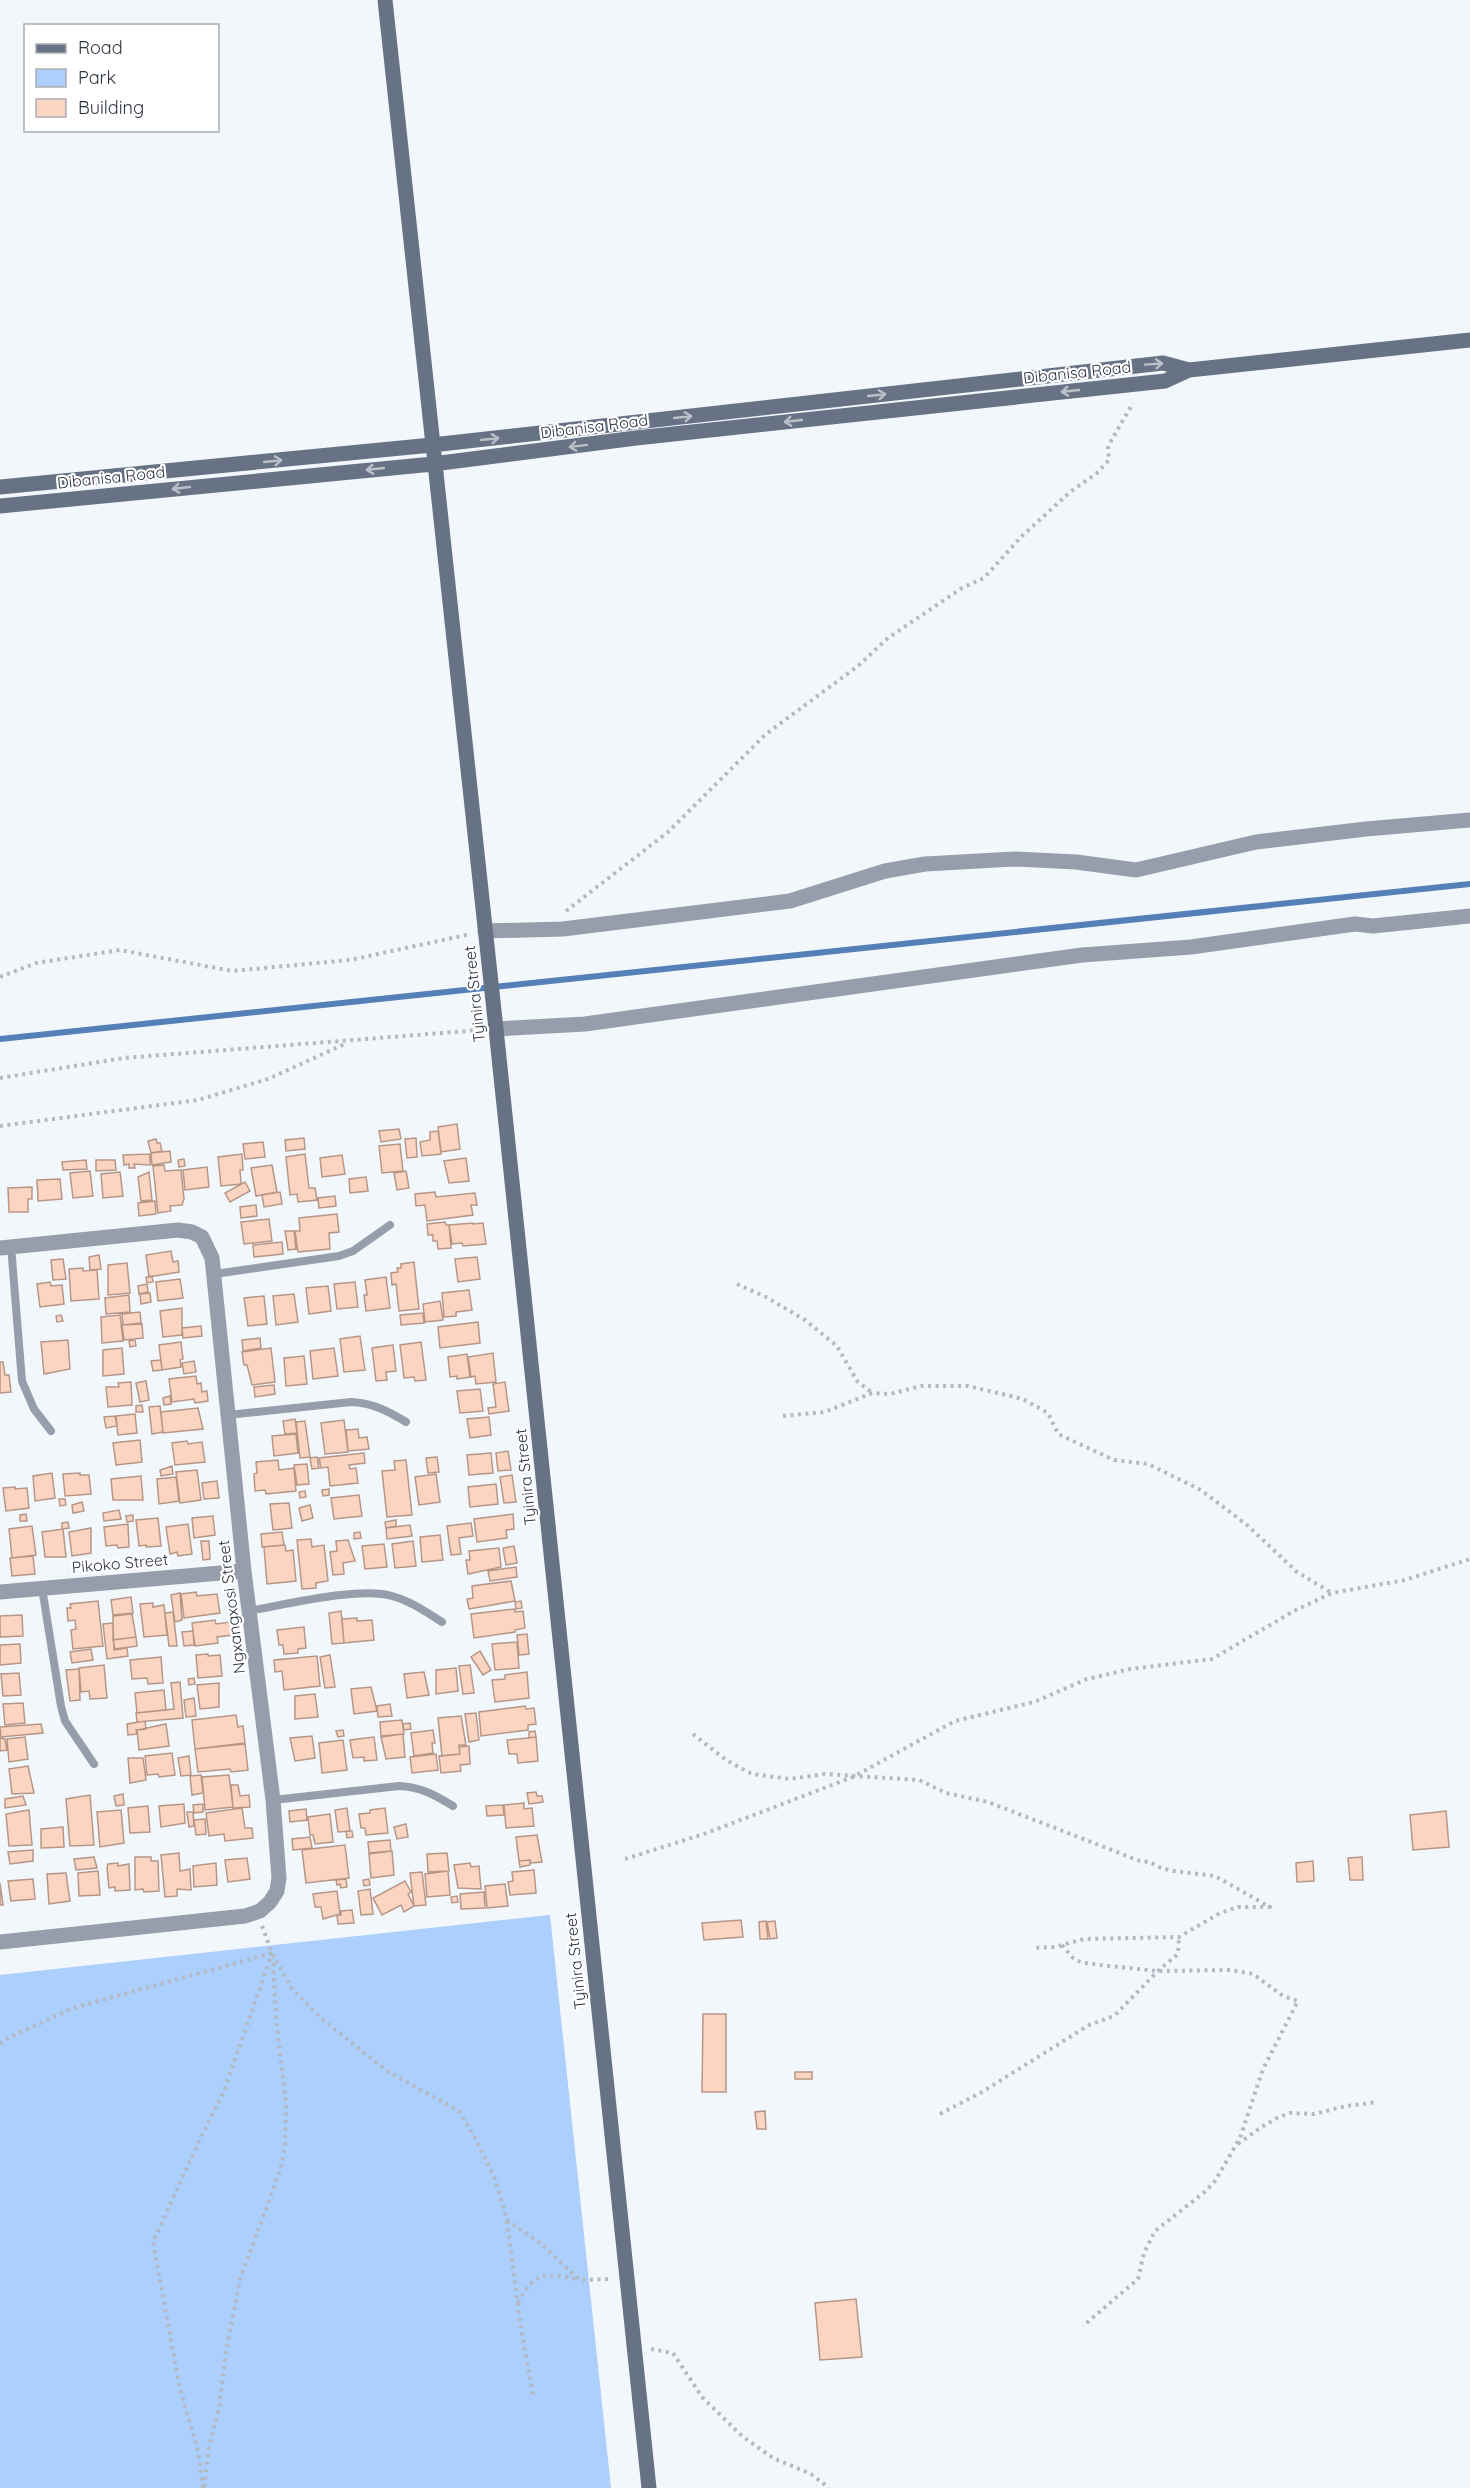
<svg xmlns="http://www.w3.org/2000/svg" width="1470" height="2488" font-family="Quicksand,sans-serif">
  <style>
    .green { fill: #accffe }
    .lines { fill: none; stroke-linecap: round; stroke-linejoin: round }
    .stream { stroke: #557fb7; stroke-width: 6 }
    .building { fill: #fcd5c2; stroke: #b69687; stroke-width: 1.5 }
    .path { stroke: #b3b9c0; stroke-width: 4; stroke-dasharray: 3 4.5; stroke-linecap: butt }
    .lane { stroke: #959eaa; stroke-width: 8 }
    .street { stroke: #959eaa; stroke-width: 15 }
    .secondary { stroke: #677384; stroke-width: 15 }
    .oneway { stroke: #bbc0c8 }
    .labels { text-anchor: middle; dominant-baseline: central; stroke-width: 4.5; stroke-linejoin: round; paint-order: stroke }
    .street-label { font-size: 16px; fill: #2b333e; stroke: #fff }
  </style>
  <rect width="100%" height="100%" fill="#f2f7fc"/>
  <path class="green" d="M 550,1915 L 611,2488 L 0,2488 L 0,1975 Z"/>
  <g class="lines">
    <path class="stream" d="M 0,1039 L 1470,884"/>
  </g>
  <path class="building" d="M 457,1124 L 460,1149 L 441,1152 L 438,1127 Z
    M 399,1129 L 401,1139 L 381,1142 L 379,1131 Z
    M 438,1131 L 441,1154 L 422,1156 L 420,1142 L 430,1140 L 430,1132 Z
    M 304,1138 L 305,1149 L 286,1151 L 285,1140 Z
    M 416,1138 L 417,1157 L 407,1158 L 405,1139 Z
    M 156,1139 L 157,1143 L 160,1143 L 162,1151 L 151,1153 L 148,1141 Z
    M 263,1142 L 265,1157 L 245,1159 L 243,1144 Z
    M 400,1144 L 403,1171 L 382,1173 L 379,1146 Z
    M 170,1151 L 171,1162 L 152,1165 L 151,1153 Z
    M 150,1154 L 150,1165 L 134,1164 L 135,1168 L 129,1168 L 129,1164 L 124,1165 L 123,1155 Z
    M 242,1154 L 243,1170 L 240,1170 L 241,1184 L 221,1186 L 218,1157 Z
    M 305,1154 L 309,1188 L 315,1188 L 317,1200 L 298,1202 L 297,1194 L 290,1195 L 286,1157 Z
    M 342,1155 L 345,1174 L 322,1177 L 320,1158 Z
    M 466,1158 L 469,1181 L 449,1183 L 444,1161 Z
    M 184,1159 L 185,1166 L 179,1167 L 178,1160 Z
    M 86,1160 L 87,1169 L 63,1170 L 62,1162 Z
    M 96,1160 L 115,1160 L 116,1170 L 96,1171 Z
    M 164,1165 L 165,1171 L 181,1170 L 184,1199 L 182,1205 L 170,1206 L 171,1211 L 158,1213 L 153,1166 Z
    M 272,1165 L 277,1192 L 256,1196 L 251,1168 Z
    M 207,1167 L 209,1187 L 185,1190 L 183,1170 Z
    M 90,1171 L 93,1196 L 73,1198 L 70,1173 Z
    M 406,1171 L 409,1188 L 397,1190 L 394,1173 Z
    M 120,1172 L 123,1196 L 103,1198 L 101,1174 Z
    M 149,1172 L 152,1200 L 141,1201 L 138,1177 Z
    M 366,1177 L 368,1191 L 350,1193 L 349,1179 Z
    M 60,1179 L 62,1199 L 38,1201 L 37,1180 Z
    M 245,1182 L 250,1191 L 230,1202 L 225,1193 Z
    M 32,1187 L 32,1199 L 28,1199 L 28,1212 L 9,1212 L 8,1188 Z
    M 280,1192 L 282,1204 L 264,1207 L 262,1195 Z
    M 435,1192 L 436,1197 L 475,1193 L 477,1205 L 471,1205 L 473,1215 L 427,1221 L 425,1205 L 416,1206 L 415,1194 Z
    M 335,1196 L 336,1206 L 319,1208 L 318,1198 Z
    M 155,1201 L 156,1214 L 139,1216 L 138,1203 Z
    M 256,1205 L 257,1216 L 241,1218 L 240,1207 Z
    M 337,1214 L 339,1232 L 329,1233 L 330,1249 L 298,1252 L 295,1231 L 300,1231 L 299,1218 Z
    M 269,1219 L 272,1241 L 244,1244 L 241,1222 Z
    M 445,1222 L 446,1225 L 449,1225 L 451,1248 L 438,1249 L 437,1241 L 433,1241 L 433,1235 L 428,1235 L 427,1224 Z
    M 473,1223 L 473,1224 L 483,1223 L 486,1244 L 463,1246 L 462,1243 L 452,1244 L 449,1225 Z
    M 285,1231 L 294,1231 L 296,1249 L 288,1250 Z
    M 282,1242 L 283,1254 L 254,1257 L 253,1245 Z
    M 171,1251 L 173,1262 L 178,1261 L 179,1272 L 149,1277 L 146,1255 Z
    M 99,1255 L 101,1269 L 90,1270 L 89,1257 Z
    M 477,1257 L 480,1279 L 458,1282 L 455,1259 Z
    M 63,1259 L 66,1279 L 53,1280 L 51,1260 Z
    M 414,1262 L 419,1309 L 399,1311 L 396,1284 L 392,1285 L 391,1273 L 398,1272 L 397,1268 L 401,1268 L 401,1264 Z
    M 127,1263 L 130,1293 L 108,1295 L 108,1265 Z
    M 83,1268 L 83,1271 L 97,1270 L 99,1299 L 71,1301 L 69,1269 Z
    M 152,1276 L 153,1282 L 147,1283 L 146,1277 Z
    M 386,1277 L 390,1308 L 366,1311 L 364,1295 L 367,1295 L 365,1280 Z
    M 180,1279 L 183,1298 L 158,1301 L 156,1282 Z
    M 50,1282 L 51,1286 L 62,1285 L 64,1304 L 40,1307 L 37,1284 Z
    M 355,1282 L 358,1307 L 337,1309 L 334,1284 Z
    M 147,1284 L 148,1292 L 139,1294 L 138,1286 Z
    M 328,1286 L 331,1311 L 309,1314 L 306,1288 Z
    M 469,1290 L 472,1310 L 456,1312 L 456,1316 L 444,1317 L 442,1293 Z
    M 150,1293 L 151,1302 L 141,1304 L 140,1294 Z
    M 294,1294 L 298,1322 L 276,1325 L 273,1296 Z
    M 129,1295 L 130,1312 L 106,1314 L 105,1298 Z
    M 264,1296 L 267,1324 L 248,1326 L 244,1298 Z
    M 440,1301 L 443,1320 L 425,1322 L 423,1304 Z
    M 182,1308 L 182,1335 L 163,1337 L 160,1311 Z
    M 140,1312 L 141,1323 L 123,1325 L 122,1314 Z
    M 423,1313 L 424,1323 L 401,1325 L 400,1315 Z
    M 61,1315 L 63,1321 L 57,1322 L 56,1316 Z
    M 120,1315 L 123,1341 L 102,1343 L 101,1317 Z
    M 478,1322 L 480,1343 L 440,1348 L 438,1327 Z
    M 142,1324 L 143,1338 L 124,1340 L 122,1325 Z
    M 201,1326 L 202,1336 L 183,1338 L 182,1328 Z
    M 360,1336 L 365,1370 L 344,1372 L 340,1339 Z
    M 260,1338 L 261,1348 L 243,1351 L 242,1340 Z
    M 68,1340 L 70,1369 L 44,1374 L 41,1342 Z
    M 135,1340 L 136,1346 L 130,1347 L 129,1341 Z
    M 181,1342 L 183,1359 L 180,1360 L 181,1367 L 162,1370 L 159,1345 Z
    M 421,1342 L 426,1380 L 415,1381 L 414,1377 L 404,1378 L 400,1345 Z
    M 393,1345 L 396,1371 L 386,1372 L 387,1380 L 376,1381 L 372,1348 Z
    M 122,1348 L 124,1374 L 103,1376 L 103,1350 Z
    M 271,1348 L 275,1382 L 252,1385 L 247,1365 L 244,1365 L 242,1352 Z
    M 334,1348 L 338,1376 L 313,1379 L 310,1351 Z
    M 493,1353 L 496,1382 L 476,1384 L 475,1376 L 471,1377 L 468,1357 Z
    M 467,1354 L 470,1377 L 457,1379 L 457,1376 L 450,1377 L 448,1357 Z
    M 304,1356 L 307,1384 L 286,1386 L 284,1358 Z
    M 161,1360 L 162,1370 L 153,1371 L 151,1361 Z
    M 194,1361 L 196,1372 L 184,1374 L 182,1363 Z
    M 0,1362 L 3,1362 L 5,1375 L 9,1375 L 11,1392 L 0,1393 Z
    M 196,1376 L 197,1384 L 201,1383 L 202,1392 L 207,1391 L 208,1401 L 195,1403 L 194,1399 L 172,1402 L 169,1379 Z
    M 146,1381 L 149,1400 L 140,1402 L 136,1383 Z
    M 131,1382 L 132,1405 L 108,1407 L 106,1387 L 119,1387 L 118,1383 Z
    M 505,1382 L 509,1411 L 489,1414 L 488,1408 L 496,1407 L 493,1384 Z
    M 274,1385 L 275,1394 L 255,1397 L 254,1387 Z
    M 480,1389 L 483,1411 L 460,1413 L 457,1391 Z
    M 170,1396 L 171,1404 L 164,1405 L 163,1398 Z
    M 142,1405 L 143,1412 L 136,1412 L 136,1406 Z
    M 160,1406 L 163,1432 L 152,1434 L 149,1407 Z
    M 198,1408 L 203,1429 L 163,1433 L 161,1412 Z
    M 135,1414 L 137,1433 L 118,1435 L 116,1416 Z
    M 115,1416 L 117,1426 L 106,1428 L 104,1417 Z
    M 489,1417 L 491,1435 L 470,1438 L 467,1419 Z
    M 295,1419 L 297,1433 L 285,1434 L 283,1421 Z
    M 344,1420 L 348,1452 L 325,1454 L 321,1423 Z
    M 305,1421 L 310,1457 L 300,1458 L 296,1422 Z
    M 358,1429 L 359,1438 L 367,1437 L 369,1449 L 348,1451 L 346,1430 Z
    M 296,1434 L 298,1453 L 274,1456 L 272,1436 Z
    M 140,1440 L 142,1462 L 116,1465 L 113,1443 Z
    M 187,1441 L 188,1444 L 202,1442 L 205,1462 L 175,1465 L 172,1443 Z
    M 508,1451 L 511,1470 L 498,1471 L 496,1453 Z
    M 364,1453 L 365,1463 L 349,1465 L 350,1469 L 356,1468 L 358,1483 L 330,1486 L 328,1467 L 321,1468 L 319,1458 Z
    M 491,1453 L 493,1473 L 469,1475 L 467,1455 Z
    M 317,1457 L 319,1468 L 312,1469 L 310,1458 Z
    M 437,1457 L 439,1472 L 428,1473 L 426,1458 Z
    M 278,1460 L 279,1470 L 294,1468 L 296,1491 L 266,1494 L 265,1490 L 255,1491 L 254,1474 L 257,1473 L 256,1462 Z
    M 406,1460 L 412,1515 L 387,1517 L 382,1471 L 395,1470 L 394,1461 Z
    M 307,1464 L 309,1484 L 297,1485 L 294,1465 Z
    M 172,1466 L 173,1474 L 161,1476 L 160,1470 Z
    M 197,1470 L 201,1500 L 180,1503 L 176,1472 Z
    M 52,1473 L 55,1498 L 35,1501 L 33,1476 Z
    M 80,1473 L 80,1475 L 89,1475 L 91,1494 L 65,1496 L 63,1474 Z
    M 436,1474 L 440,1502 L 419,1505 L 415,1477 Z
    M 512,1475 L 516,1502 L 504,1503 L 500,1477 Z
    M 141,1476 L 143,1500 L 113,1500 L 111,1479 Z
    M 176,1477 L 179,1501 L 159,1504 L 157,1479 Z
    M 217,1481 L 219,1498 L 204,1499 L 202,1483 Z
    M 496,1484 L 498,1504 L 470,1507 L 468,1487 Z
    M 15,1487 L 15,1489 L 27,1488 L 29,1508 L 6,1511 L 3,1488 Z
    M 329,1489 L 329,1495 L 323,1496 L 322,1490 Z
    M 305,1491 L 306,1497 L 300,1498 L 299,1492 Z
    M 359,1495 L 362,1516 L 334,1519 L 331,1498 Z
    M 59,1499 L 65,1499 L 66,1505 L 60,1506 Z
    M 82,1502 L 84,1511 L 73,1513 L 72,1505 Z
    M 289,1503 L 292,1528 L 273,1530 L 270,1504 Z
    M 310,1505 L 313,1518 L 302,1521 L 299,1508 Z
    M 119,1510 L 121,1519 L 104,1521 L 103,1513 Z
    M 26,1514 L 27,1521 L 20,1521 L 20,1515 Z
    M 513,1514 L 514,1529 L 506,1530 L 507,1538 L 477,1542 L 474,1519 Z
    M 133,1515 L 133,1521 L 127,1522 L 126,1516 Z
    M 213,1516 L 215,1535 L 194,1538 L 192,1518 Z
    M 158,1518 L 161,1546 L 146,1547 L 146,1545 L 139,1546 L 136,1520 Z
    M 396,1520 L 396,1526 L 386,1528 L 385,1522 Z
    M 68,1522 L 69,1528 L 62,1529 L 62,1523 Z
    M 471,1523 L 473,1536 L 459,1538 L 461,1554 L 451,1555 L 447,1526 Z
    M 128,1524 L 129,1547 L 118,1548 L 117,1545 L 106,1546 L 104,1527 Z
    M 188,1524 L 192,1554 L 178,1556 L 177,1552 L 170,1554 L 166,1527 Z
    M 410,1525 L 412,1536 L 387,1539 L 386,1528 Z
    M 32,1526 L 36,1555 L 12,1558 L 9,1529 Z
    M 91,1528 L 91,1553 L 72,1556 L 69,1532 Z
    M 63,1529 L 66,1557 L 45,1557 L 42,1532 Z
    M 282,1532 L 284,1545 L 262,1547 L 261,1534 Z
    M 360,1532 L 361,1538 L 354,1539 L 354,1533 Z
    M 440,1535 L 443,1560 L 422,1562 L 420,1537 Z
    M 311,1539 L 312,1547 L 324,1545 L 328,1581 L 316,1583 L 316,1588 L 302,1589 L 297,1540 Z
    M 348,1540 L 355,1561 L 343,1563 L 344,1574 L 333,1575 L 330,1552 L 337,1551 L 336,1541 Z
    M 201,1541 L 209,1541 L 210,1559 L 203,1560 Z
    M 413,1541 L 416,1566 L 395,1568 L 392,1544 Z
    M 384,1544 L 387,1567 L 365,1569 L 362,1546 Z
    M 285,1545 L 286,1551 L 293,1550 L 296,1581 L 267,1584 L 264,1547 Z
    M 514,1546 L 517,1563 L 506,1565 L 503,1548 Z
    M 499,1548 L 501,1567 L 468,1574 L 466,1560 L 470,1560 L 469,1551 Z
    M 33,1556 L 35,1574 L 12,1576 L 10,1558 Z
    M 516,1567 L 517,1577 L 490,1581 L 488,1571 Z
    M 511,1581 L 515,1601 L 469,1609 L 467,1599 L 473,1598 L 472,1586 Z
    M 196,1592 L 197,1596 L 217,1594 L 220,1613 L 184,1618 L 181,1594 Z
    M 180,1593 L 182,1620 L 175,1622 L 171,1595 Z
    M 131,1597 L 133,1613 L 113,1615 L 111,1600 Z
    M 98,1601 L 103,1646 L 73,1649 L 71,1630 L 76,1629 L 75,1620 L 68,1621 L 67,1608 L 71,1608 L 70,1604 Z
    M 521,1601 L 522,1608 L 516,1609 L 515,1602 Z
    M 153,1603 L 153,1607 L 164,1605 L 167,1635 L 144,1637 L 140,1604 Z
    M 515,1609 L 515,1612 L 523,1611 L 525,1628 L 515,1630 L 515,1632 L 474,1638 L 471,1614 Z
    M 341,1611 L 344,1643 L 332,1644 L 329,1613 Z
    M 173,1612 L 177,1646 L 169,1646 L 165,1613 Z
    M 132,1614 L 136,1637 L 113,1640 L 113,1616 Z
    M 22,1615 L 23,1636 L 0,1637 L 0,1616 Z
    M 357,1618 L 357,1621 L 372,1620 L 374,1640 L 344,1643 L 342,1619 Z
    M 215,1620 L 216,1624 L 231,1622 L 233,1635 L 217,1637 L 218,1643 L 195,1646 L 192,1623 Z
    M 113,1623 L 114,1650 L 127,1648 L 128,1656 L 107,1659 L 103,1624 Z
    M 304,1627 L 306,1648 L 298,1649 L 298,1653 L 284,1654 L 283,1645 L 279,1645 L 277,1630 Z
    M 193,1631 L 194,1645 L 184,1646 L 182,1632 Z
    M 527,1634 L 529,1654 L 519,1655 L 517,1635 Z
    M 136,1637 L 137,1646 L 115,1649 L 113,1640 Z
    M 517,1642 L 519,1668 L 495,1670 L 492,1644 Z
    M 20,1644 L 21,1663 L 0,1665 L 0,1645 Z
    M 91,1649 L 93,1660 L 72,1663 L 70,1652 Z
    M 480,1651 L 491,1670 L 483,1675 L 471,1657 Z
    M 208,1654 L 208,1656 L 220,1655 L 222,1676 L 198,1678 L 196,1655 Z
    M 330,1655 L 335,1687 L 325,1688 L 320,1657 Z
    M 317,1656 L 320,1686 L 284,1690 L 282,1671 L 275,1672 L 274,1660 Z
    M 161,1657 L 163,1683 L 148,1684 L 147,1678 L 132,1679 L 130,1660 Z
    M 104,1665 L 107,1698 L 90,1699 L 89,1691 L 81,1692 L 79,1668 Z
    M 470,1665 L 474,1693 L 463,1694 L 459,1666 Z
    M 456,1668 L 458,1691 L 436,1694 L 436,1670 Z
    M 79,1669 L 80,1700 L 70,1701 L 66,1670 Z
    M 424,1672 L 429,1695 L 407,1698 L 404,1674 Z
    M 527,1672 L 529,1698 L 495,1702 L 492,1680 L 505,1679 L 505,1675 Z
    M 19,1673 L 21,1695 L 3,1696 L 1,1674 Z
    M 194,1678 L 195,1684 L 189,1685 L 188,1679 Z
    M 180,1682 L 183,1718 L 137,1722 L 136,1713 L 174,1709 L 171,1683 Z
    M 219,1683 L 219,1707 L 200,1709 L 197,1685 Z
    M 371,1687 L 377,1711 L 354,1714 L 351,1689 Z
    M 164,1690 L 166,1710 L 137,1713 L 135,1693 Z
    M 315,1694 L 318,1717 L 295,1719 L 295,1696 Z
    M 194,1698 L 196,1716 L 186,1717 L 184,1700 Z
    M 23,1703 L 25,1723 L 5,1725 L 3,1704 Z
    M 390,1704 L 392,1716 L 378,1717 L 377,1706 Z
    M 525,1706 L 526,1709 L 534,1708 L 536,1724 L 528,1725 L 528,1730 L 481,1736 L 479,1712 Z
    M 476,1713 L 479,1740 L 469,1742 L 465,1714 Z
    M 236,1715 L 238,1727 L 243,1726 L 245,1743 L 195,1749 L 192,1720 Z
    M 461,1716 L 466,1745 L 459,1745 L 460,1754 L 442,1756 L 438,1718 Z
    M 402,1720 L 404,1734 L 381,1736 L 380,1722 Z
    M 145,1721 L 146,1729 L 136,1730 L 137,1734 L 128,1735 L 127,1724 Z
    M 410,1723 L 411,1729 L 404,1730 L 403,1724 Z
    M 41,1724 L 43,1733 L 1,1737 L 0,1727 Z
    M 166,1724 L 169,1746 L 139,1750 L 137,1730 Z
    M 343,1730 L 344,1736 L 338,1737 L 336,1731 Z
    M 433,1730 L 435,1743 L 432,1743 L 433,1753 L 414,1756 L 411,1733 Z
    M 535,1731 L 536,1737 L 529,1738 L 529,1732 Z
    M 403,1734 L 405,1757 L 386,1759 L 381,1737 Z
    M 312,1736 L 315,1758 L 295,1761 L 290,1738 Z
    M 25,1737 L 28,1759 L 9,1762 L 7,1739 Z
    M 374,1737 L 377,1760 L 364,1761 L 364,1757 L 353,1758 L 350,1740 Z
    M 536,1737 L 538,1761 L 518,1763 L 517,1754 L 509,1754 L 507,1740 Z
    M 0,1738 L 5,1739 L 7,1750 L 0,1751 Z
    M 343,1740 L 347,1770 L 322,1773 L 319,1743 Z
    M 245,1744 L 248,1770 L 231,1772 L 230,1769 L 198,1772 L 195,1749 Z
    M 469,1746 L 470,1764 L 460,1765 L 461,1771 L 441,1773 L 439,1756 L 460,1754 L 459,1747 Z
    M 172,1753 L 175,1775 L 159,1777 L 158,1774 L 147,1775 L 145,1756 Z
    M 436,1754 L 438,1770 L 412,1773 L 410,1757 Z
    M 189,1756 L 191,1775 L 181,1776 L 178,1758 Z
    M 128,1758 L 143,1758 L 146,1780 L 130,1783 Z
    M 28,1766 L 34,1793 L 12,1794 L 9,1769 Z
    M 201,1775 L 203,1793 L 192,1795 L 190,1776 Z
    M 229,1775 L 233,1807 L 205,1810 L 202,1777 Z
    M 231,1785 L 238,1785 L 240,1796 L 249,1795 L 250,1807 L 233,1808 Z
    M 536,1792 L 537,1796 L 542,1796 L 543,1802 L 529,1804 L 527,1793 Z
    M 123,1794 L 124,1805 L 116,1806 L 114,1796 Z
    M 90,1795 L 94,1845 L 70,1846 L 66,1799 Z
    M 23,1796 L 26,1805 L 5,1808 L 5,1799 Z
    M 524,1803 L 524,1809 L 532,1808 L 534,1826 L 506,1828 L 504,1805 Z
    M 184,1804 L 185,1823 L 161,1827 L 159,1806 Z
    M 203,1804 L 203,1812 L 194,1813 L 193,1805 Z
    M 503,1805 L 504,1815 L 487,1816 L 486,1806 Z
    M 148,1806 L 150,1832 L 130,1833 L 128,1808 Z
    M 242,1808 L 245,1828 L 252,1828 L 253,1838 L 225,1841 L 224,1834 L 209,1836 L 206,1813 Z
    M 347,1808 L 350,1831 L 338,1832 L 335,1810 Z
    M 385,1808 L 388,1833 L 366,1835 L 365,1828 L 361,1828 L 359,1814 L 370,1813 L 370,1810 Z
    M 306,1809 L 307,1820 L 290,1822 L 289,1811 Z
    M 29,1810 L 32,1845 L 9,1846 L 6,1814 Z
    M 121,1810 L 124,1843 L 100,1847 L 97,1812 Z
    M 1446,1811 L 1449,1847 L 1413,1850 L 1410,1815 Z
    M 187,1812 L 193,1812 L 194,1826 L 189,1827 Z
    M 330,1814 L 333,1842 L 315,1844 L 313,1835 L 310,1835 L 308,1817 Z
    M 205,1819 L 206,1834 L 196,1835 L 194,1820 Z
    M 406,1824 L 408,1837 L 397,1839 L 394,1827 Z
    M 63,1827 L 64,1847 L 41,1848 L 41,1829 Z
    M 346,1831 L 352,1831 L 353,1837 L 347,1838 Z
    M 537,1835 L 542,1862 L 531,1863 L 530,1860 L 519,1861 L 516,1837 Z
    M 310,1837 L 312,1848 L 293,1850 L 292,1839 Z
    M 390,1840 L 391,1851 L 369,1853 L 368,1842 Z
    M 345,1845 L 349,1878 L 306,1883 L 302,1850 Z
    M 33,1850 L 33,1861 L 10,1864 L 8,1852 Z
    M 392,1851 L 394,1875 L 371,1878 L 369,1854 Z
    M 179,1853 L 180,1871 L 190,1869 L 191,1890 L 177,1889 L 177,1896 L 165,1897 L 161,1855 Z
    M 447,1853 L 449,1871 L 428,1872 L 427,1854 Z
    M 94,1857 L 97,1868 L 76,1870 L 74,1859 Z
    M 135,1857 L 151,1857 L 151,1861 L 158,1861 L 159,1891 L 144,1892 L 143,1889 L 135,1890 Z
    M 1362,1857 L 1363,1880 L 1350,1880 L 1348,1858 Z
    M 247,1858 L 250,1879 L 228,1882 L 225,1860 Z
    M 530,1860 L 530,1865 L 520,1867 L 519,1861 Z
    M 1313,1861 L 1314,1881 L 1297,1882 L 1296,1863 Z
    M 118,1863 L 118,1866 L 129,1864 L 130,1890 L 115,1891 L 115,1887 L 109,1888 L 107,1868 L 108,1864 Z
    M 216,1863 L 217,1885 L 194,1887 L 193,1866 Z
    M 470,1863 L 471,1867 L 479,1866 L 481,1889 L 458,1888 L 454,1865 Z
    M 534,1870 L 536,1893 L 510,1895 L 508,1882 L 513,1881 L 512,1872 Z
    M 98,1871 L 100,1895 L 79,1896 L 78,1873 Z
    M 448,1871 L 450,1895 L 427,1897 L 425,1874 Z
    M 422,1872 L 426,1905 L 414,1906 L 410,1873 Z
    M 66,1873 L 70,1901 L 49,1904 L 47,1874 Z
    M 33,1879 L 35,1899 L 11,1901 L 8,1881 Z
    M 346,1879 L 347,1887 L 341,1888 L 340,1884 L 337,1885 L 336,1880 Z
    M 369,1879 L 370,1885 L 364,1886 L 363,1880 Z
    M 405,1881 L 411,1892 L 408,1894 L 414,1906 L 404,1912 L 401,1905 L 382,1915 L 373,1898 Z
    M 0,1883 L 3,1905 L 0,1905 Z
    M 505,1884 L 508,1906 L 487,1908 L 485,1886 Z
    M 370,1889 L 373,1914 L 361,1915 L 358,1891 Z
    M 337,1891 L 340,1914 L 323,1919 L 321,1907 L 315,1907 L 313,1894 Z
    M 484,1892 L 485,1908 L 461,1909 L 460,1894 Z
    M 457,1896 L 458,1902 L 452,1903 L 451,1897 Z
    M 352,1910 L 354,1923 L 338,1924 L 337,1915 L 341,1915 L 341,1911 Z
    M 741,1920 L 743,1937 L 704,1940 L 702,1923 Z
    M 766,1921 L 768,1939 L 760,1939 L 759,1922 Z
    M 775,1921 L 777,1938 L 770,1939 L 767,1922 Z
    M 703,2014 L 726,2014 L 726,2092 L 702,2092 Z
    M 795,2072 L 812,2072 L 812,2079 L 795,2079 Z
    M 765,2111 L 766,2129 L 757,2129 L 755,2112 Z
    M 856,2299 L 862,2357 L 820,2360 L 815,2303 Z"/>
  <g class="lines">
    <path class="path" d="M 566,911 L 668,832 L 766,734 L 858,666 L 888,638 L 962,588 L 984,578 L 1021,537 L 1070,492 L 1097,473 L 1109,460 L 1108,446 L 1133,403
      M 0,977 L 36,963 L 120,950 L 232,971 L 350,960 L 471,934
      M 0,1078 L 124,1058 L 480,1030
      M 0,1126 L 198,1100 L 268,1079 L 347,1043
      M 737,1284 L 766,1297 L 805,1320 L 837,1346 L 857,1381 L 871,1392
      M 783,1416 L 825,1412 L 872,1393 L 890,1394 L 921,1386 L 968,1386 L 1023,1399 L 1048,1413 L 1058,1434 L 1114,1460 L 1148,1464 L 1201,1490 L 1247,1525 L 1297,1572 L 1332,1593
      M 693,1734 L 726,1760 L 752,1774 L 790,1779 L 825,1774 L 919,1780 L 946,1793 L 988,1802 L 1140,1861 L 1150,1862 L 1161,1868 L 1174,1871 L 1215,1876 L 1270,1907 L 1238,1907 L 1220,1913 L 1179,1937 L 1084,1939 L 1055,1947 L 1033,1948
      M 625,1859 L 704,1834 L 853,1777 L 955,1721 L 1034,1702 L 1087,1679 L 1130,1669 L 1212,1659 L 1294,1611 L 1332,1593 L 1405,1580 L 1470,1559
      M 262,1926 L 272,1953 L 292,1989 L 322,2019 L 387,2071 L 459,2111 L 474,2136 L 495,2179 L 507,2220 L 540,2243 L 580,2280 L 611,2279
      M 1062,1945 L 1073,1958 L 1081,1962 L 1099,1965 L 1158,1971 L 1230,1970 L 1253,1974 L 1283,1996 L 1298,2001 L 1263,2069 L 1240,2138 L 1215,2181 L 1206,2191 L 1155,2231 L 1144,2253 L 1138,2279 L 1083,2326
      M 0,2044 L 6,2039 L 73,2008 L 272,1953
      M 940,2114 L 982,2092 L 1089,2025 L 1114,2016 L 1158,1971 L 1178,1954 L 1179,1937
      M 1238,2144 L 1260,2128 L 1277,2118 L 1290,2113 L 1314,2114 L 1346,2106 L 1378,2102
      M 507,2221 L 521,2329 L 533,2395
      M 518,2303 C 534,2271 547,2272 579,2280
      M 651,2349 L 673,2353 L 702,2397 L 742,2436 L 773,2458 L 811,2474 L 829,2488
      M 204,2487 L 209,2447 L 219,2409 L 226,2352 L 240,2279 L 280,2171 L 285,2147 L 286,2104 L 276,2018 L 273,1958
      M 203,2488 L 198,2451 L 180,2389 L 153,2242 L 199,2141 L 224,2091 L 272,1953"/>
    <path class="lane" d="M 11,1246 L 22,1381 L 34,1409 L 51,1431
      M 215,1274 L 339,1256 L 353,1251 L 390,1225
      M 227,1415 L 351,1402 C 373,1403 388,1411 406,1422
      M 42,1588 L 61,1706 L 65,1721 L 94,1764
      M 249,1611 C 284,1605 361,1586 392,1596 C 411,1601 426,1612 442,1622
      M 273,1800 L 399,1786 C 421,1787 435,1795 453,1806"/>
    <path class="street" d="M 485,931 L 563,929 L 790,901 L 885,871 L 925,864 L 1014,859 L 1076,862 L 1136,870 L 1256,842 L 1366,829 L 1470,820
      M 496,1029 L 585,1024 L 1082,955 L 1191,947 L 1355,924 L 1373,926 L 1470,916
      M 0,1248 L 178,1230 L 192,1232 L 202,1237 L 212,1258 L 244,1571 L 273,1800 L 279,1878 L 277,1891 L 270,1902 L 260,1911 L 245,1916 L 0,1942
      M 0,1592 L 244,1571"/>
    <path class="secondary" d="M 385,0 L 496,1029 L 649,2488
      M 0,487 L 432,445 L 1163,363 L 1189,370
      M 0,506 L 433,464 L 636,438 L 1165,381 L 1189,370 L 1470,340"/>
  </g>
  <defs><path id="oneway-shaft" d="M-6 0H5M1.5-3L5.5 0L1.5 3" fill="none" stroke-width="1.6" stroke-linecap="round" stroke-linejoin="round" transform="scale(1.5)"/></defs>
  <g class="oneway">
    <use href="#oneway-shaft" transform="translate(1154 364) rotate(-4)"/>
    <use href="#oneway-shaft" transform="translate(1070 391) rotate(174)"/>
    <use href="#oneway-shaft" transform="translate(877 395) rotate(-6)"/>
    <use href="#oneway-shaft" transform="translate(683 417) rotate(-6)"/>
    <use href="#oneway-shaft" transform="translate(793 421) rotate(174)"/>
    <use href="#oneway-shaft" transform="translate(490 439) rotate(-6)"/>
    <use href="#oneway-shaft" transform="translate(578 446) rotate(173)"/>
    <use href="#oneway-shaft" transform="translate(273 461) rotate(-6)"/>
    <use href="#oneway-shaft" transform="translate(375 469) rotate(174)"/>
    <use href="#oneway-shaft" transform="translate(181 488) rotate(174)"/>
  </g>
  <g class="labels">
    <g class="street-label">
      <text transform="translate(1077 372) rotate(-6)">Dibanisa Road</text>
      <text transform="translate(594 426) rotate(-7)">Dibanisa Road</text>
      <text transform="translate(111 477) rotate(-6)">Dibanisa Road</text>
      <text transform="translate(474 994) rotate(-96)">Tyinira Street</text>
      <text transform="translate(525 1477) rotate(-96)">Tyinira Street</text>
      <text transform="translate(120 1563) rotate(-5)">Pikoko Street</text>
      <text transform="translate(231 1607) rotate(-97)">Ngxangxosi Street</text>
      <text transform="translate(575 1961) rotate(-96)">Tyinira Street</text>
    </g>
  </g>
  <rect x="24" y="24" width="195" height="108" fill="#ffffff" stroke="#aaadb2" stroke-width="1.5"/>
  <rect x="36" y="44" width="30" height="9" fill="#677384" stroke="#aaadb2" stroke-width="1.5"/>
  <text x="78" y="54" font-size="18" fill="#2b333e">Road</text>
  <rect x="36" y="69" width="30" height="18" fill="#accffe" stroke="#aaadb2" stroke-width="1.5"/>
  <text x="78" y="84" font-size="18" fill="#2b333e">Park</text>
  <rect x="36" y="99" width="30" height="18" fill="#fcd5c2" stroke="#aaadb2" stroke-width="1.5"/>
  <text x="78" y="114" font-size="18" fill="#2b333e">Building</text>
</svg>
